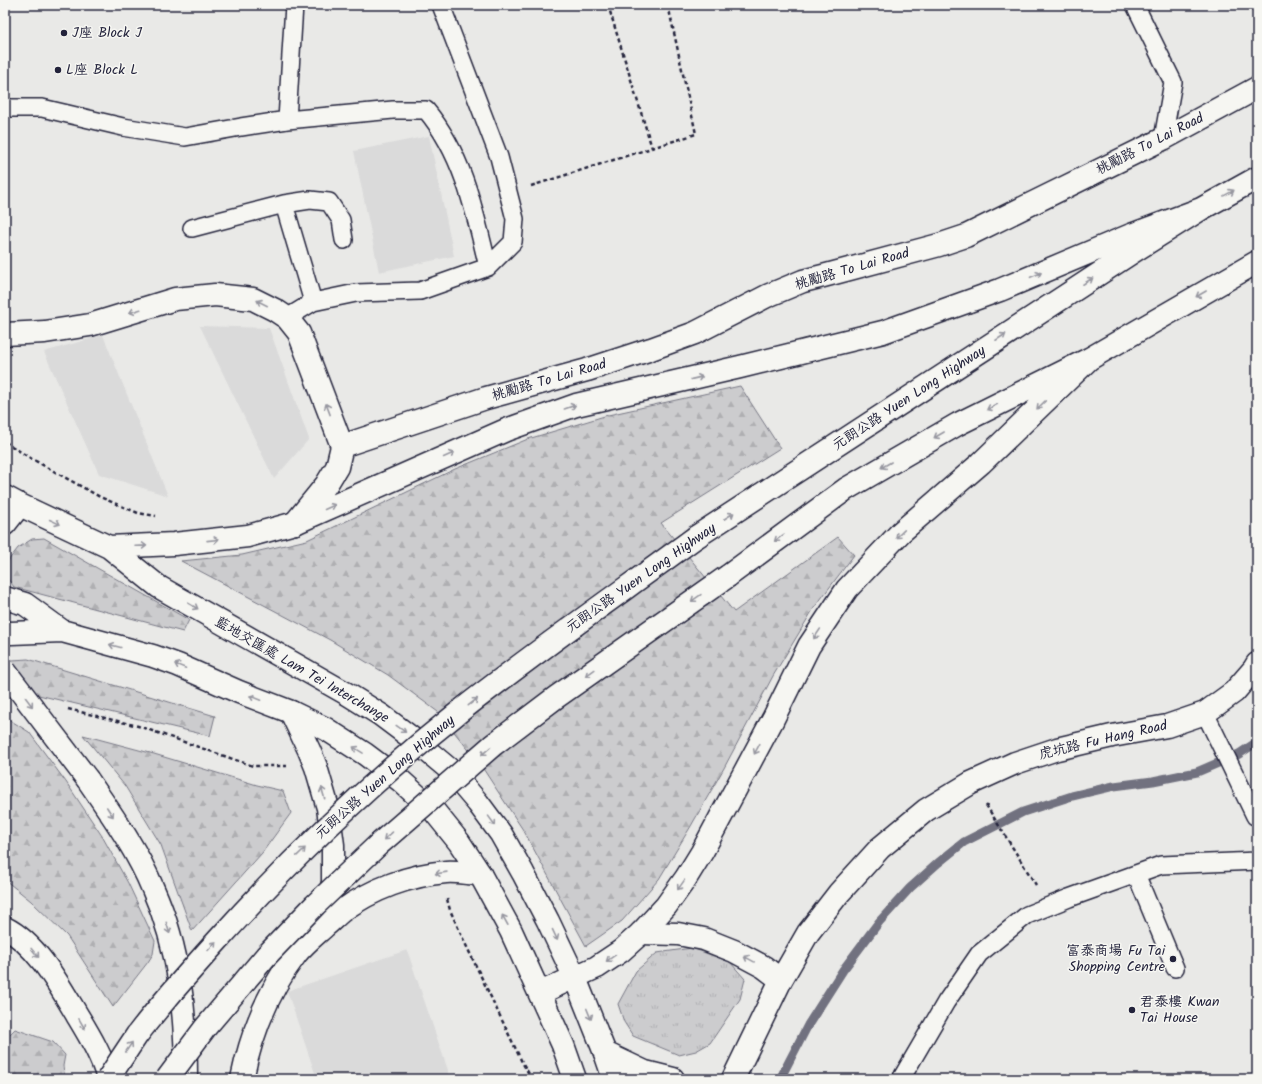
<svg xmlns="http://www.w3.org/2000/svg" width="1262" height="1084" font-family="Kalam,'LXGW WenKai TC',sans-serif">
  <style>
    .built { fill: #dadada }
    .grass { fill: url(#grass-tufts); stroke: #777784 }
    .forest { fill: url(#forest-firs); stroke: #777784 }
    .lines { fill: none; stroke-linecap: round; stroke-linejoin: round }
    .stream { stroke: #71717f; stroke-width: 9 }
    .service-casing { stroke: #22223b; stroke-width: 20 }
    .minor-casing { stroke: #22223b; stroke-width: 25 }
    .secondary-casing { stroke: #22223b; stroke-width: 25 }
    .trunk-casing { stroke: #22223b; stroke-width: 25 }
    .motorway-casing { stroke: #22223b; stroke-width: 25 }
    .path { stroke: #22223b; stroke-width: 2.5; stroke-dasharray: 4 3; stroke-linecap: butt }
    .service { stroke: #f6f6f2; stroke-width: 17 }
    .minor { stroke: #f6f6f2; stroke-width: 22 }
    .secondary { stroke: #f6f6f2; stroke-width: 22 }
    .trunk { stroke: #f6f6f2; stroke-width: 22 }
    .motorway { stroke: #f6f6f2; stroke-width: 22 }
    .trunk-bridge-casing { stroke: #22223b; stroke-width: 25; stroke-linecap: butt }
    .motorway-bridge-casing { stroke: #22223b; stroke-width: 25; stroke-linecap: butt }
    .trunk-bridge { stroke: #f6f6f2; stroke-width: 22 }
    .motorway-bridge { stroke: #f6f6f2; stroke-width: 22 }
    .oneway { stroke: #9797a0 }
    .poi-dot { fill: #22223b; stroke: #f6f6f2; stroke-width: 1.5 }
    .labels { text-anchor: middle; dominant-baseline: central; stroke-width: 3; stroke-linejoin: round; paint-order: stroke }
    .poi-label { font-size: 14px; fill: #22223b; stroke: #f6f6f2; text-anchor: start }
    .street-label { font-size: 14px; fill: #22223b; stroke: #f6f6f2 }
  </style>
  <defs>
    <pattern id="grass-tufts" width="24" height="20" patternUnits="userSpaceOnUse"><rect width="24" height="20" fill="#ccccce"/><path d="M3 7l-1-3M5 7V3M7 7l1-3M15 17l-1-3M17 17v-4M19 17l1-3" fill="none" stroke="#afafb2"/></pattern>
    <pattern id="forest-firs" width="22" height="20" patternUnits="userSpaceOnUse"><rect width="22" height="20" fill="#ccccce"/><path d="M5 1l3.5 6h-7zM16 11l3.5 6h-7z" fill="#afafb2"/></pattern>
  </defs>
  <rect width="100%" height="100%" fill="#e9e9e7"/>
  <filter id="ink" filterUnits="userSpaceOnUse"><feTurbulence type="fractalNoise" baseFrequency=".025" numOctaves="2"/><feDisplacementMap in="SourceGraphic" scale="8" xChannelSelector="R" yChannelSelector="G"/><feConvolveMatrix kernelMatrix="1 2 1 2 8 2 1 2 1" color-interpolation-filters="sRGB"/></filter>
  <g filter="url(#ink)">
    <path class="built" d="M 429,136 L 454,256 L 379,272 L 354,151 Z
      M 200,326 L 269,328 L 309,439 L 274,479 Z
      M 103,335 L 168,496 L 99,474 L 44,352 Z
      M 407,950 L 451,1079 L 317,1079 L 287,991 Z"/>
    <path class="grass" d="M 692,948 L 730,962 L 745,979 L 740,999 L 710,1043 L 696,1051 L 679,1055 L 633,1036 L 624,1022 L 618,1004 L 636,971 L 657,953 Z"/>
    <path class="forest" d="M 740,386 L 780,448 L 661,523 L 734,612 L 838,537 L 854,555 L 814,608 L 773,676 L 724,768 L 691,826 L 659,879 L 622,921 L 586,946 L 525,833 L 480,764 L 438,712 L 388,675 L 330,640 L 181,561 L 242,555 L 307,540 L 455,469 L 528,439 L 608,415 Z
      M 44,538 L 189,620 L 183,632 L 14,587 L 5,575 L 8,561 L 18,548 L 32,539 Z
      M 28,659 L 215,716 L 210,736 L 5,687 L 5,662 L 12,660 Z
      M 5,717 L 29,732 L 66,782 L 102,836 L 128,883 L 155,941 L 153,954 L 148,962 L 113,1007 L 67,936 L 31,901 L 5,880 Z
      M 83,735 L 154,754 L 257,785 L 283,791 L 291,813 L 262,853 L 192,931 L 161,845 L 125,786 Z
      M 15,1029 L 53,1042 L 65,1055 L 63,1066 L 65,1079 L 5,1079 L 5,1039 Z"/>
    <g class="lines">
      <path class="stream" d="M 780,1079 L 808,1025 L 843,970 L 879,922 L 910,888 L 938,863 L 964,842 L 1023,812 L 1072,796 L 1114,786 L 1153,781 L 1197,772 L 1239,754 L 1257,742"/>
      <g class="service-casing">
        <path id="service" d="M 1135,5 L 1173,82 L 1163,139
          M 5,108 L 42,108 L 123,127 L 185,137 L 241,127 L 287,120 L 393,110 L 426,110 C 463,154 475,212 488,267
          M 287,120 L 294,5
          M 284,204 L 313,302
          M 192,228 L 284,204 L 310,200 L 329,202 L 341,220 L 344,240
          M 287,318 L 313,302 L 356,293 L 420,291 L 488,267 L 513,242 L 515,219 L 499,157 L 441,5
          M 1205,713 L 1255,816 L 1257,816
          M 1136,874 L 1175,968
          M 901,1079 L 946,1002 L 979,954 L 1027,915 L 1069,898 L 1161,865 L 1257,861"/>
      </g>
      <g class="minor-casing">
        <path id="minor" d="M 5,334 L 45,332 L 90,325 L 175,299 L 215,295 L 253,299 L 275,310 L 287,318 L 299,333 L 342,446 L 337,467 L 326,485 L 295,523
          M 342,446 L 486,398 L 587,370 L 651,349 L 695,333 L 767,296 L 803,281 L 823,276 L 939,245 L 966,236 L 1163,139 L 1257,88
          M 291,712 L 309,750 L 316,767 L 328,808 L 333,845 L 333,882 L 328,903
          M 641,933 L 678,934 L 704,939 L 734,951 L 764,967 L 781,980
          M 605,1053 L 645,1072 L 673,1079
          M 242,1079 C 251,1035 268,991 296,954 C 304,944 314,936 324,927 C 330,922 336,916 342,911 C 372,889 410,875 446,872 C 457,871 469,874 480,874
          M 733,1079 L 781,980 L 808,933 L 839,893 L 880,848 L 926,810 L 971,783 L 1015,763 L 1057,749 L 1112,736 L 1167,726 L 1205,713 L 1234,692 L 1254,669 L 1257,664"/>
      </g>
      <g class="secondary-casing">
        <path id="secondary" d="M 5,497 L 20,505 L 109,547 L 159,587 L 349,695 L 381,715 L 413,739 L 449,769 L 478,803 L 501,834 L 523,873 L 548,921 L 575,978 L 605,1053 L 614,1079
          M 5,524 L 20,505
          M 109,547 L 174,544 L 248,536 L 295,523
          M 5,598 L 25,604 L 62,631 L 153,656 L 178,665 L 239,692 L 291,712 L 326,729 L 365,754 L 401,781 L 434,811 L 459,842 L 480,874 L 511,931 L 563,1045 L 575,1079
          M 5,632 L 11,633 L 62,631
          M 540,993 L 597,967 L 621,951 L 641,933"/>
      </g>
      <g class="trunk-casing">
        <path id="trunk" d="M 88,780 C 112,815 137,850 153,889 C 180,949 186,1014 186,1079
          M 5,928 C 37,944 59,985 77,1015 C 89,1035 102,1056 108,1079"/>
      </g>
      <g class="motorway-casing">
        <path id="motorway" d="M 295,523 L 506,430 L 576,405 L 740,367 L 883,332 L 1000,290 L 1131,235 L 1201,209
          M 696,537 L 1134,251 L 1201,209 L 1257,178
          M 728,576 L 846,489 L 958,424 L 1089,359 L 1257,262
          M 641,933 L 666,906 L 686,878 L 702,852 L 773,719 L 809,646 L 847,589 L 901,532 L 981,463 L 1089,359"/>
      </g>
      <path class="path" d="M 608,5 L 652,148
        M 531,186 L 696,134 L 668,5
        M 5,442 L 32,459 L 100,497 L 138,513 L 156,516
        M 68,709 L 138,726 L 253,766 L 287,766
        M 986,805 L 1036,885
        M 447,899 L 450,910 L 465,943 L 522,1062 L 532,1079"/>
      <use href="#service" class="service"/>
      <use href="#minor" class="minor"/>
      <use href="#secondary" class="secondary"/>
      <use href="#trunk" class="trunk"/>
      <use href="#motorway" class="motorway"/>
      <g class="trunk-bridge-casing">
        <path id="trunk-bridge" d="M 5,671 L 88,780"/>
      </g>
      <g class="motorway-bridge-casing">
        <path id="motorway-bridge" d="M 108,1079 C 117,1065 127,1050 137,1035 C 162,1002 190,971 218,940 C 292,858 372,781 459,712 C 536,651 617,595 696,537
          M 167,1079 L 205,1028 L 266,956 L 315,905 L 378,845 L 493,745 L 555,698 L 728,576"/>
      </g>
      <use href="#trunk-bridge" class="trunk-bridge"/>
      <use href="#motorway-bridge" class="motorway-bridge"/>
    </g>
    <defs><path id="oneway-shaft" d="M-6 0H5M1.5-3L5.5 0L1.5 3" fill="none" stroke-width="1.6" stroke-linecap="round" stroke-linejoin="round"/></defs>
    <g class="oneway">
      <use href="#oneway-shaft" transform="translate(1229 193) rotate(-29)"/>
      <use href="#oneway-shaft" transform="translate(1036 275) rotate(-23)"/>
      <use href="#oneway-shaft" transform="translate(1088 281) rotate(-33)"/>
      <use href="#oneway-shaft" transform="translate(1201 294) rotate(150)"/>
      <use href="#oneway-shaft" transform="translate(262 303) rotate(-153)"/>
      <use href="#oneway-shaft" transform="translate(135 311) rotate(163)"/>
      <use href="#oneway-shaft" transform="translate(1001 337) rotate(-33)"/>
      <use href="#oneway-shaft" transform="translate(697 378) rotate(-13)"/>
      <use href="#oneway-shaft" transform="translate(1041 405) rotate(136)"/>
      <use href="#oneway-shaft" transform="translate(570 407) rotate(-19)"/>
      <use href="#oneway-shaft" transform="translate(992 407) rotate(154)"/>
      <use href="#oneway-shaft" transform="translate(328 409) rotate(-111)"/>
      <use href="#oneway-shaft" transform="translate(939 435) rotate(150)"/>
      <use href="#oneway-shaft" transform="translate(449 455) rotate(-24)"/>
      <use href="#oneway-shaft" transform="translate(886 465) rotate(150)"/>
      <use href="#oneway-shaft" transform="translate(330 507) rotate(-24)"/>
      <use href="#oneway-shaft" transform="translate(729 516) rotate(-33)"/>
      <use href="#oneway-shaft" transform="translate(55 522) rotate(25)"/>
      <use href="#oneway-shaft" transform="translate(900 534) rotate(136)"/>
      <use href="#oneway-shaft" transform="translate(779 538) rotate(143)"/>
      <use href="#oneway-shaft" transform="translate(213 540) rotate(-6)"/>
      <use href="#oneway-shaft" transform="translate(141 546) rotate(-2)"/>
      <use href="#oneway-shaft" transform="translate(696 598) rotate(145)"/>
      <use href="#oneway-shaft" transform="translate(193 606) rotate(30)"/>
      <use href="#oneway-shaft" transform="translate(817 634) rotate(124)"/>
      <use href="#oneway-shaft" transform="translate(115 646) rotate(-165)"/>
      <use href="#oneway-shaft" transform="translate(180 666) rotate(-158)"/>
      <use href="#oneway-shaft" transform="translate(590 673) rotate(144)"/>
      <use href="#oneway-shaft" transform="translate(255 698) rotate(-158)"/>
      <use href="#oneway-shaft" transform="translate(29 702) rotate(53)"/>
      <use href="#oneway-shaft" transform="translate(473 702) rotate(-38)"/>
      <use href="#oneway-shaft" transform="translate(401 729) rotate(36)"/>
      <use href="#oneway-shaft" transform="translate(757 749) rotate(118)"/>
      <use href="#oneway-shaft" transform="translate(358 750) rotate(-148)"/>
      <use href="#oneway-shaft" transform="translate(486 751) rotate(139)"/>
      <use href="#oneway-shaft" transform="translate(323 793) rotate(-106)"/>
      <use href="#oneway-shaft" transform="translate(110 812) rotate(57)"/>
      <use href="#oneway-shaft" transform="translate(492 821) rotate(54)"/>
      <use href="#oneway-shaft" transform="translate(388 836) rotate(139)"/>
      <use href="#oneway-shaft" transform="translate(301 852) rotate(-44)"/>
      <use href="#oneway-shaft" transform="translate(441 873) rotate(172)"/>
      <use href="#oneway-shaft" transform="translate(681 885) rotate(125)"/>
      <use href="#oneway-shaft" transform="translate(505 920) rotate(-119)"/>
      <use href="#oneway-shaft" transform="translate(168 928) rotate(73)"/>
      <use href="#oneway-shaft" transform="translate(555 935) rotate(65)"/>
      <use href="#oneway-shaft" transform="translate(212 946) rotate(-48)"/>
      <use href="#oneway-shaft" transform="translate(35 953) rotate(50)"/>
      <use href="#oneway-shaft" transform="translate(611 958) rotate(145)"/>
      <use href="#oneway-shaft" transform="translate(749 959) rotate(-151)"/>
      <use href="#oneway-shaft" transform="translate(589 1014) rotate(68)"/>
      <use href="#oneway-shaft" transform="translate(82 1024) rotate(60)"/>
      <use href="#oneway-shaft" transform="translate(129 1047) rotate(-56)"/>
    </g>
  </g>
  <g class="poi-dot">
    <circle cx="64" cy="33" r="4"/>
    <circle cx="58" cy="70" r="4"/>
    <circle cx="1173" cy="959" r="4"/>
    <circle cx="1132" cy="1010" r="4"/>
  </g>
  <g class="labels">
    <g class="poi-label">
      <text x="72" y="33">J座 Block J</text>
      <text x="66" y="70">L座 Block L</text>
      <text x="1165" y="951" text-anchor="end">富泰商場 Fu Tai<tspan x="1165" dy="16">Shopping Centre</tspan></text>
      <text x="1140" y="1002">君泰樓 Kwan<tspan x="1140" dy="16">Tai House</tspan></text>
    </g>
    <g class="street-label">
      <text transform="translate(1150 144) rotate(-27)">桃勵路 To Lai Road</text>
      <text transform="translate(852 269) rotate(-16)">桃勵路 To Lai Road</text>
      <text transform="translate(549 380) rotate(-16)">桃勵路 To Lai Road</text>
      <text transform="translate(909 398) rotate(-33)">元朗公路 Yuen Long Highway</text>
      <text transform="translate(641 578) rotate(-35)">元朗公路 Yuen Long Highway</text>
      <text transform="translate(302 670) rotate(30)">藍地交匯處 Lam Tei Interchange</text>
      <text transform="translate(1103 740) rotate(-13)">虎坑路 Fu Hang Road</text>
      <text transform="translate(385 777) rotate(-41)">元朗公路 Yuen Long Highway</text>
    </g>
  </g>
  <rect width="1262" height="1084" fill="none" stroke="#f6f6f2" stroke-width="20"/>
  <rect x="10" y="10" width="1242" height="1064" fill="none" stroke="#22223b" stroke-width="1.5" filter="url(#ink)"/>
</svg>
